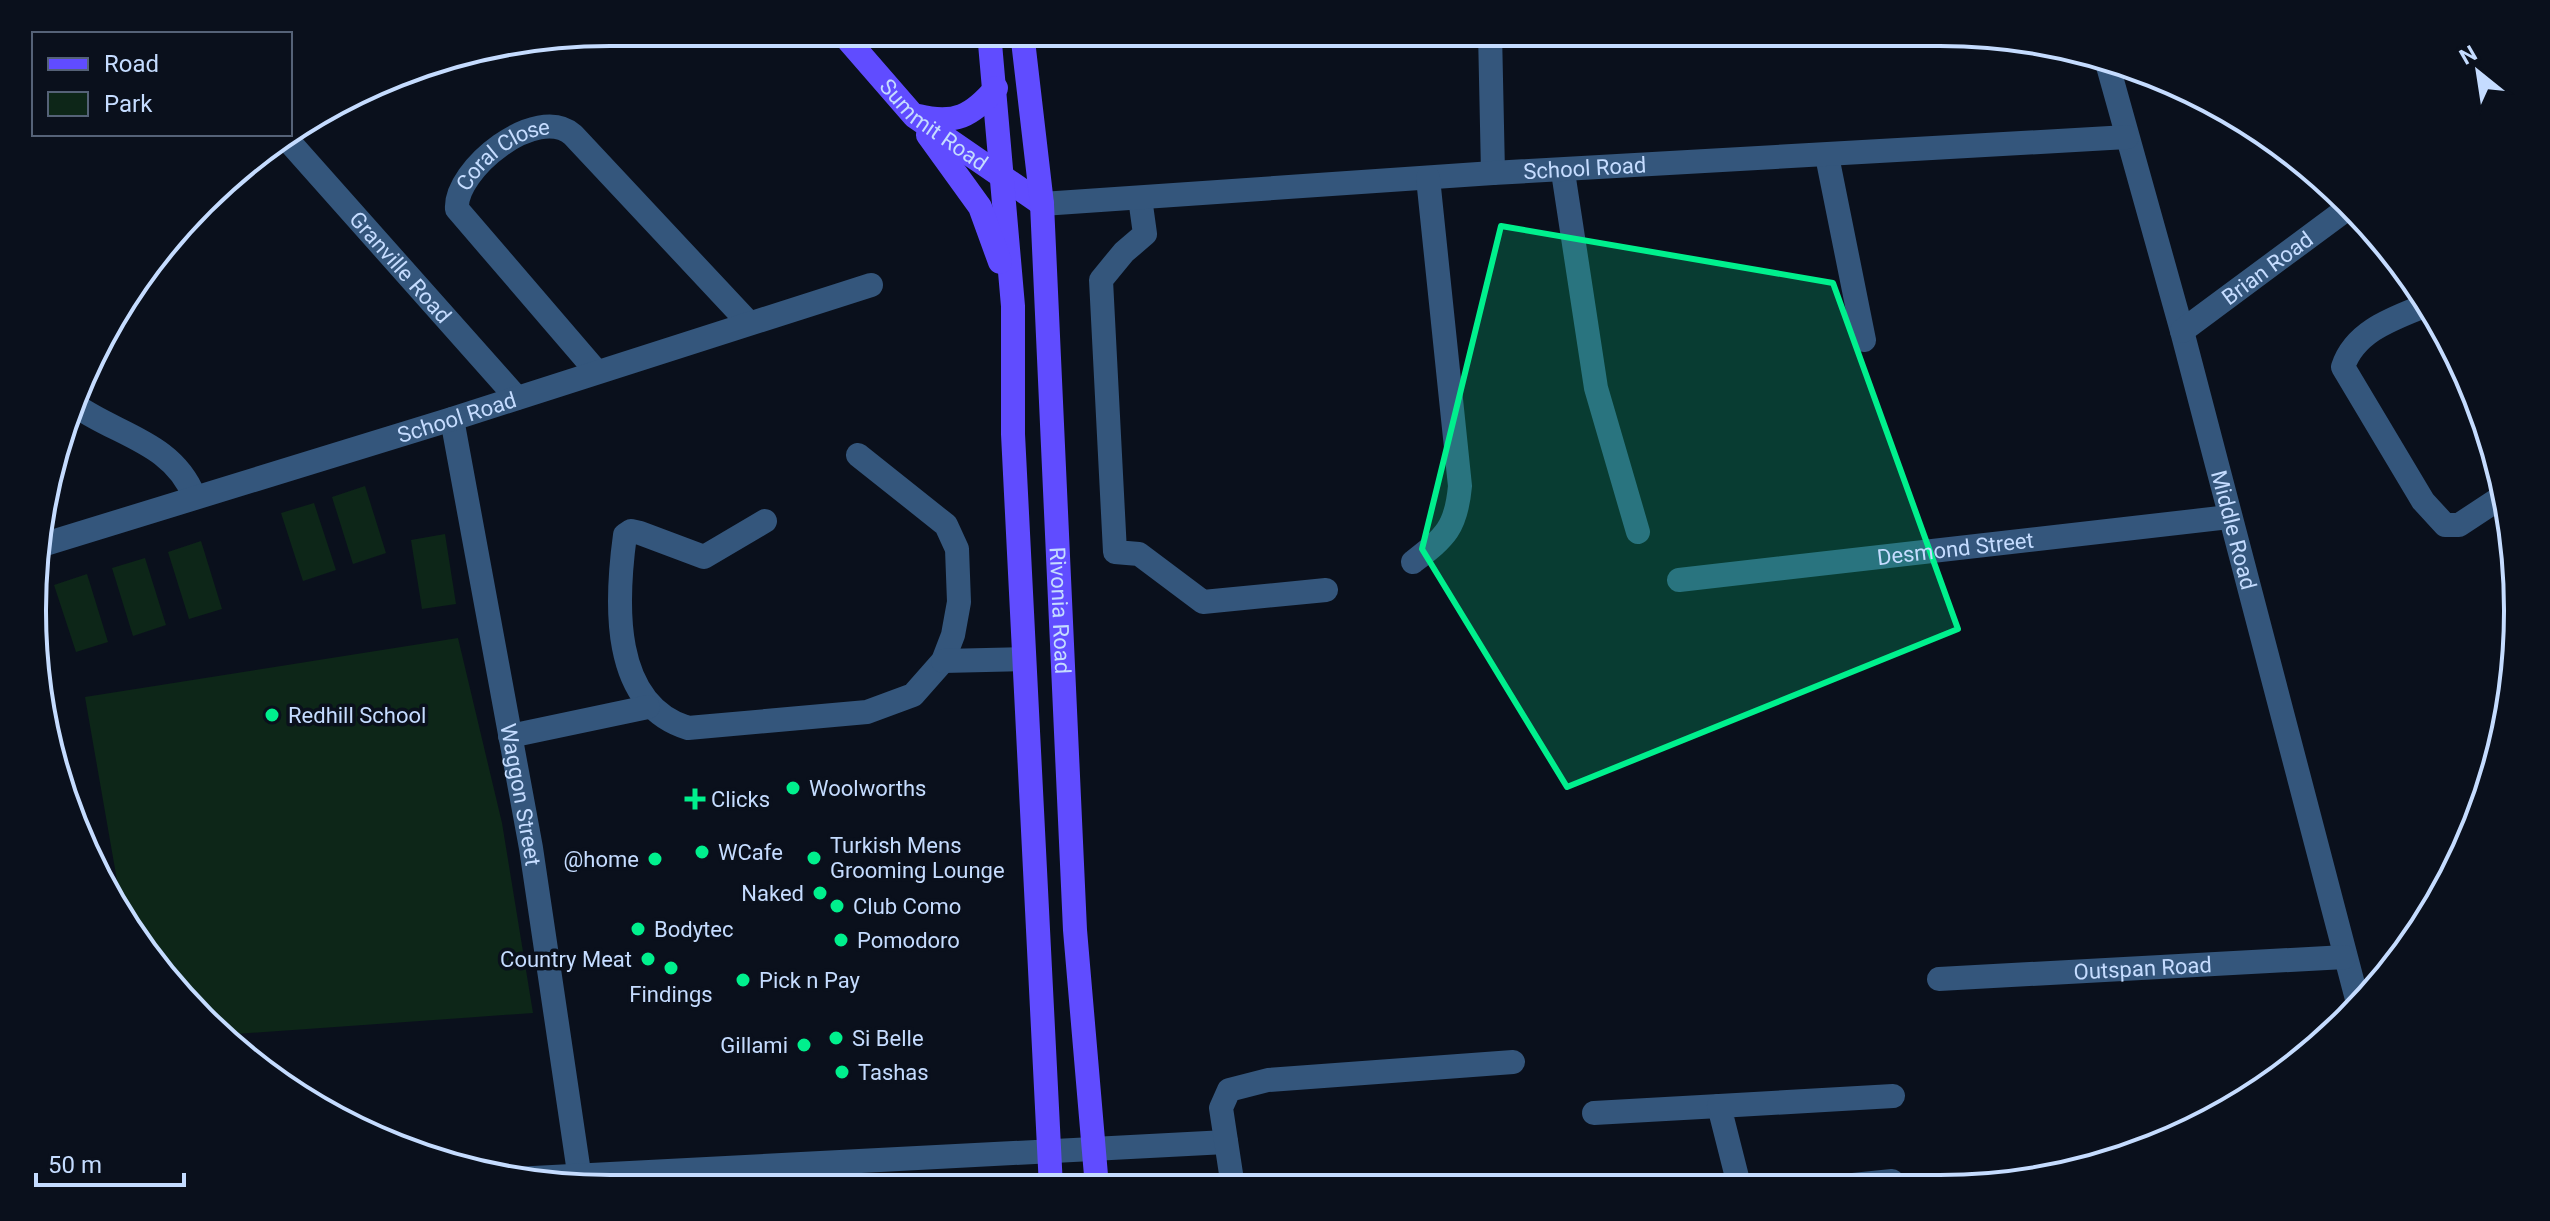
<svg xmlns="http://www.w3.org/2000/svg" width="2550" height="1221" font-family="Roboto,sans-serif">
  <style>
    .green { fill: #0d2618 }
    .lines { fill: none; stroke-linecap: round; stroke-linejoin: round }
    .minor { stroke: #34567c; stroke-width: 24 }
    .major { stroke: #604cff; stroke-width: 24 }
    .marked { fill: #00f08d; fill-opacity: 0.2; stroke: #00f08d; stroke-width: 6; stroke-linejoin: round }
    .poi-dot { fill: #00f08d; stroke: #0a101c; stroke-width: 3 }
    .labels { text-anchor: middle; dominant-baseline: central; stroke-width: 7; stroke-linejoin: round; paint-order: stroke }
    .street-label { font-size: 22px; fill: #c5dcff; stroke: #0a101c }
    .poi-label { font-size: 22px; fill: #c5dcff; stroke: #0a101c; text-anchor: start }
    .rim { fill: none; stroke: #c5dcff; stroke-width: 4 }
  </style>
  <rect width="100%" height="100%" fill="#0a101c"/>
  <path class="green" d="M 365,486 L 386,553 L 353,564 L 332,497 Z
    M 314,503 L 336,570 L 303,581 L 281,513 Z
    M 445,534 L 456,604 L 422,609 L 411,540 Z
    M 201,541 L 222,609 L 189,619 L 168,552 Z
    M 145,558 L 166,625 L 133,636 L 112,568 Z
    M 87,574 L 108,642 L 76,652 L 54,585 Z
    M 458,638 L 502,823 L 533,1013 L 221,1035 L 202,1020 L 122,909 L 85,697 Z"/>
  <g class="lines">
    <g class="minor">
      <path d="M 1490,32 L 1493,173"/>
      <path id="s1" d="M 2106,59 L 2182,331 L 2358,1003"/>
      <path id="s2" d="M 285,137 L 517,398"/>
      <path d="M 1827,156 L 1864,340"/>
      <path d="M 1563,172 L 1596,388 L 1638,532"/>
      <path d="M 1140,198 L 1145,234 L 1124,252 L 1101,280 L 1115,552 L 1139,554 L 1203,602 L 1326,590"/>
      <path id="s3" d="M 1042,204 L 1493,173 L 2127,137"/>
      <path d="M 2429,304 C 2395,318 2355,330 2343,367 L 2423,501 L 2445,525 L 2459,525 L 2506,494"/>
      <path id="s4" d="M 2182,331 L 2352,205"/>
      <path id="s5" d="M 597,372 L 457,209 C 454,170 537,103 573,135 L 749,323"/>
      <path d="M 72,403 C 115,435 172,441 194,496"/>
      <path id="s6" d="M 452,419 L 531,848 L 581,1186"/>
      <path d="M 765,521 L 704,557 L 640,533 L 631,531 L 625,535 C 616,601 610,704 688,728 L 867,712 L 913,695 L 943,661 L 953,635 L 959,602 L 957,549 L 946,525 L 858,455"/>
      <path id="s7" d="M 42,545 L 452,419 L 871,285"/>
      <path d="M 1413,562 C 1445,537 1456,529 1460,486 L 1428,178"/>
      <path id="s8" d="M 1679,580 L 2229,517"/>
      <path d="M 943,661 L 1024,659"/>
      <path d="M 510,736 L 648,707"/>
      <path id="s9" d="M 1939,979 L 2345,957"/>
      <path d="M 1594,1113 L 1719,1106"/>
      <path d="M 514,1179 L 1226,1142"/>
      <path d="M 1739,1185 L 1719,1106 L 1893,1096"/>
      <path d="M 1853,1185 L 1892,1181"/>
      <path d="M 1525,1186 L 1534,1186"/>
      <path d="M 1233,1187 L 1221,1108 L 1229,1090 L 1268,1080 L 1513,1062"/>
    </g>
    <g class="major">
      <path id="s10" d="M 841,32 L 914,116 L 1042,204"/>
      <path d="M 989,32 L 1013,306 L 1013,434 L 1051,1187"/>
      <path id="s11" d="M 1022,32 L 1042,204 L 1075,930 L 1097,1187"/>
      <path d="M 918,116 C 955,125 972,116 996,88"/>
      <path d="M 928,135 L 980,207 L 1000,262"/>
    </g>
  </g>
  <path class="marked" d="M 1501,226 L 1833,283 L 1958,629 L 1567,787 L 1422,549 Z"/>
  <g class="poi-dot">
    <circle cx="272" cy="715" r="8"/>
    <circle cx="793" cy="788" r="8"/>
    <path d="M691 787h8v8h8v8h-8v8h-8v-8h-8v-8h8z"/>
    <circle cx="702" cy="852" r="8"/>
    <circle cx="814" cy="858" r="8"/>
    <circle cx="655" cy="859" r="8"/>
    <circle cx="820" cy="893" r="8"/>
    <circle cx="837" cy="906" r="8"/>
    <circle cx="638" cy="929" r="8"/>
    <circle cx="841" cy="940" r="8"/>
    <circle cx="648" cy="959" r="8"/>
    <circle cx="671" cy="968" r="8"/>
    <circle cx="743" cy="980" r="8"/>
    <circle cx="836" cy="1038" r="8"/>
    <circle cx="804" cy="1045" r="8"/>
    <circle cx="842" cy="1072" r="8"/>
  </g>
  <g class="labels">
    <g class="street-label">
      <text stroke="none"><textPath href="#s10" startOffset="132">Summit Road</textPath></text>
      <text stroke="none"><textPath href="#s5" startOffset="292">Coral Close</textPath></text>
      <text stroke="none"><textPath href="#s3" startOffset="544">School Road</textPath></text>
      <text stroke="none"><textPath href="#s2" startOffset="174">Granville Road</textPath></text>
      <text stroke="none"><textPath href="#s4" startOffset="106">Brian Road</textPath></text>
      <text stroke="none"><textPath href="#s7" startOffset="434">School Road</textPath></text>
      <text stroke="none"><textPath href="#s1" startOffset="488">Middle Road</textPath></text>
      <text stroke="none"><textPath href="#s8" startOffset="278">Desmond Street</textPath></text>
      <text stroke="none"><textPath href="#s11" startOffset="580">Rivonia Road</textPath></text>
      <text stroke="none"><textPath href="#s6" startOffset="382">Waggon Street</textPath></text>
      <text stroke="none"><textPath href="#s9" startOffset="204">Outspan Road</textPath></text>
    </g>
    <g class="poi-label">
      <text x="288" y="715">Redhill School</text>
      <text x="809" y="788">Woolworths</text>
      <text x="711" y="799">Clicks</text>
      <text x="830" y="845">Turkish Mens<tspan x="830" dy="25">Grooming Lounge</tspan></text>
      <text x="718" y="852">WCafe</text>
      <text x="639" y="859" text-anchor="end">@home</text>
      <text x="804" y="893" text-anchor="end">Naked</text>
      <text x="853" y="906">Club Como</text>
      <text x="654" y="929">Bodytec</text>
      <text x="857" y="940">Pomodoro</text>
      <text x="632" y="959" text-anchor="end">Country Meat</text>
      <text x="759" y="980">Pick n Pay</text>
      <text x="671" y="994" text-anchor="middle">Findings</text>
      <text x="852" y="1038">Si Belle</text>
      <text x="788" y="1045" text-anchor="end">Gillami</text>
      <text x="858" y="1072">Tashas</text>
    </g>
  </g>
  <path d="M0 0H2550V1221H0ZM610 46H1940A564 564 0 0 1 2504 610V611A564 564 0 0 1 1940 1175H610A564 564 0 0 1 46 611V610A564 564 0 0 1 610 46Z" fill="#0a101c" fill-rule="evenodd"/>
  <path class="rim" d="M610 46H1940A564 564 0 0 1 2504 610V611A564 564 0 0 1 1940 1175H610A564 564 0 0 1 46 611V610A564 564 0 0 1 610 46Z"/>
  <rect x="32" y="32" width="260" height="104" fill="#0a101c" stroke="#556277" stroke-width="2"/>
  <rect x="48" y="58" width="40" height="12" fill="#604cff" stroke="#556277" stroke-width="2"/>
  <text x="104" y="72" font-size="24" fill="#c5dcff">Road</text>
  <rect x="48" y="92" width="40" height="24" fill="#0d2618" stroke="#556277" stroke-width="2"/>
  <text x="104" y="112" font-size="24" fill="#c5dcff">Park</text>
  <g transform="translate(2478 72) rotate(330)" stroke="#0a101c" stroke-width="6" paint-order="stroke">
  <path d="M0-6L14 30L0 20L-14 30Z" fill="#c5dcff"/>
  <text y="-12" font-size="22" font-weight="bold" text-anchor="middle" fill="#c5dcff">N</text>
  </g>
  <path d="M36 1173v12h148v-12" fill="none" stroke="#c5dcff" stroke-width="4"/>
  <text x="48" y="1173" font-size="24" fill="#c5dcff" stroke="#0a101c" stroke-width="6" paint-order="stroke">50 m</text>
</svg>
